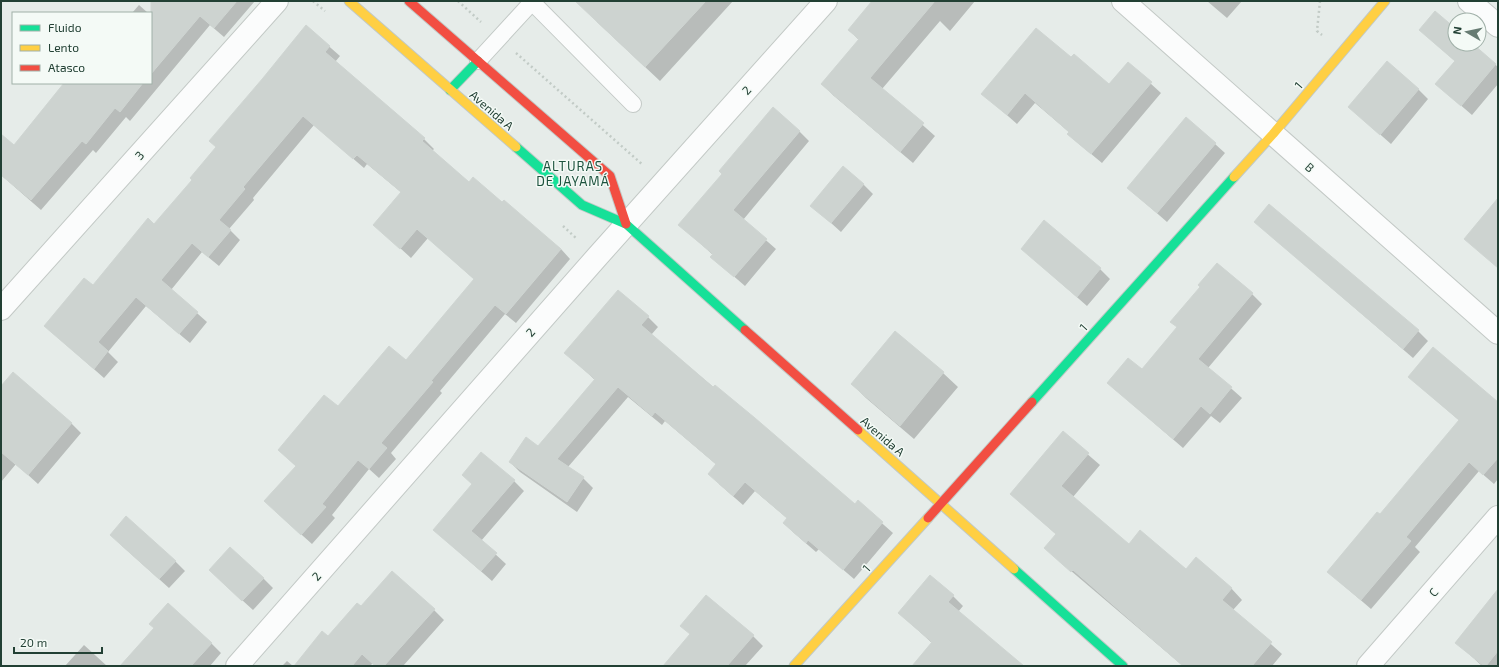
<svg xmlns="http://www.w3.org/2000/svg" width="1499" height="667" font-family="'Exo 2',sans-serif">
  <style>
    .shadow { fill: #0003 }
    .building { fill: #cdd3d0; stroke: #cfd5d2 }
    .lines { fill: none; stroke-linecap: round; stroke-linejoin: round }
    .lane-casing { stroke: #c3c9c6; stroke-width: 18 }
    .street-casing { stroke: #c3c9c6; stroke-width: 24 }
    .fast-casing { stroke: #c1c9c6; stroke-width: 11 }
    .slow-casing { stroke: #c1c9c6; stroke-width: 11 }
    .jam-casing { stroke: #c1c9c6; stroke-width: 11 }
    .path { stroke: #c2cbc6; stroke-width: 2.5; stroke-dasharray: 2 3; stroke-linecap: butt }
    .lane { stroke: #fbfcfc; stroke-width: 16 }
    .street { stroke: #fbfcfc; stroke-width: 22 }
    .fast { stroke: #16e098; stroke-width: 9 }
    .slow { stroke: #ffcf43; stroke-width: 9 }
    .jam { stroke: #f24e42; stroke-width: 9 }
    .labels { text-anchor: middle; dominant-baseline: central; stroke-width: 3; stroke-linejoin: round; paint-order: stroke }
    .street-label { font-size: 12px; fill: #224034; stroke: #f4faf6 }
    .neighbourhood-label { font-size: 13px; letter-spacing: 1px; fill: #1d533e; stroke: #f4faf6 }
  </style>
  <rect width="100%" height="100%" fill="#e6ece9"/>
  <path class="shadow" d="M 170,1 L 255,1 L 224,37 L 210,25 L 130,121 L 126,117 L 96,153 L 93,150 L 41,210 L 1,175 L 1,135 L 14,146 L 65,83 L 151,83 L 151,16 Z
    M 589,1 L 733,1 L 660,81 L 597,22 Z
    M 874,1 L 975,1 L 950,31 L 940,21 L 882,89 L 935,136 L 913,163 L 834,96 L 822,84 L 859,40 L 849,30 Z
    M 1207,1 L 1242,1 L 1227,18 Z
    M 139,5 L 148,13 L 132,13 Z
    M 307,27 L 340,56 L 335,62 L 424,139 L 434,149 L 432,151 L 469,183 L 561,249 L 570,259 L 516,323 L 505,314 L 440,391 L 442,393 L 391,453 L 396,459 L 379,478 L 369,469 L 332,515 L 335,518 L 312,544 L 275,511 L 297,467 L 279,450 L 338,408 L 406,362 L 475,280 L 428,238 L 411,258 L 375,225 L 402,193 L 367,164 L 364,168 L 314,125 L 253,198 L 254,200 L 229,229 L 240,240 L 219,266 L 202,252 L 171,290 L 207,322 L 190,343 L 146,306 L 108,352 L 118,362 L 104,378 L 45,326 L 93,286 L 155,225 L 193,180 Z
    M 1455,29 L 1455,44 L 1472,44 L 1498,67 L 1498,84 L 1472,115 L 1436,84 L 1455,61 L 1420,30 Z
    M 1071,58 L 1109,85 L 1128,63 L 1161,93 L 1102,163 L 1078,143 L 1068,134 L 1069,132 L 1035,103 L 1017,124 L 983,94 Z
    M 1418,89 L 1428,99 L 1391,144 L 1349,107 Z
    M 799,131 L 809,141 L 743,220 L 776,249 L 745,286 L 722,266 L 713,255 L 680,225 L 723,174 Z
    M 1215,144 L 1225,153 L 1167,222 L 1128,188 Z
    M 863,184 L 873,194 L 841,232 L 811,205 Z
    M 1269,206 L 1418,331 L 1428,341 L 1413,358 L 1255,222 Z
    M 1022,249 L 1100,269 L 1110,279 L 1087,306 Z
    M 1252,294 L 1262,304 L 1208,368 L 1242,398 L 1220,423 L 1211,416 L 1183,448 L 1108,383 L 1142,371 Z
    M 648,317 L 658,327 L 651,335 L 855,505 L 858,502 L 893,533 L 854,579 L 819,549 L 816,552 L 794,533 L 784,523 L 788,519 L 755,491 L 743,505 L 719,484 L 717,465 L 665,421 L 662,425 L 628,397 L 568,467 L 583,478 L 593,488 L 577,512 L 520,472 L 510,462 L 538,447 L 595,380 L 566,353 Z
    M 895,332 L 943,373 L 958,387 L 914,439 L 866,398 L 852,384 Z
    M 1409,377 L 1498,403 L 1498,479 L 1494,484 L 1479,471 L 1415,547 L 1420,552 L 1371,609 L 1328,572 L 1380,516 L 1460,421 Z
    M 1,388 L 71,423 L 81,433 L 38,484 L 16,464 L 1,482 Z
    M 1063,433 L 1100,465 L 1073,497 L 1129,545 L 1186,570 L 1231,588 L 1242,600 L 1233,610 L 1282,654 L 1272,666 L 1183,666 L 1057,559 L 1057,535 L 1011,494 Z
    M 514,481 L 524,491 L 481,541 L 506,564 L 492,581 L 434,530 Z
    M 121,545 L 175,561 L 185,571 L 169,588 Z
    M 263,578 L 273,588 L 253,610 L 220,580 Z
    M 1498,591 L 1498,666 L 1482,666 L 1456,642 Z
    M 953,596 L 963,606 L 958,612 L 1023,666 L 913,666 L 932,643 L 899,613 Z
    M 361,608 L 434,610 L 444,620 L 403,666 L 376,666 L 373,663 L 370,666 L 295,666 Z
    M 691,634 L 753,636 L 763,646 L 745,666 L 664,666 Z
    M 211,643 L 221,653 L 210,666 L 121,666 Z
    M 84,645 L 107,666 L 65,666 Z
    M 287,661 L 293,666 L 282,666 Z"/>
  <path class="building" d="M 151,1 L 237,1 L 214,28 L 200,16 L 151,74 Z
    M 575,1 L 706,1 L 645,67 Z
    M 872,1 L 935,1 L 870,78 L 924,123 L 900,152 L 821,84 L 859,39 L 848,30 Z
    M 1435,11 L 1455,28 L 1455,44 L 1473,44 L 1496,64 L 1461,106 L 1435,84 L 1455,61 L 1419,30 Z
    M 306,25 L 330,46 L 325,52 L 425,138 L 422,141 L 469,182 L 473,177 L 502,202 L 504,200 L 561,249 L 506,314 L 495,305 L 431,381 L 433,382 L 381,443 L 387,448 L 369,469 L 358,460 L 322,504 L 326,507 L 301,535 L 264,501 L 296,466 L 278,450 L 324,395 L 338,406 L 389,346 L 406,360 L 474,279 L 417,229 L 400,249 L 373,225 L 401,192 L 357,155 L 353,159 L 303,116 L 243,187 L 245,189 L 219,220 L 231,230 L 208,257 L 192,243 L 161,280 L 198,312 L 179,334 L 136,297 L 98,342 L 108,351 L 94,369 L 44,326 L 84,278 L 93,285 L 148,218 L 154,224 L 192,180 L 190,178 L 216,147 L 209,141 L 263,78 Z
    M 1036,28 L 1071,57 L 1074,54 L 1109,84 L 1128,62 L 1152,82 L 1091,154 L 1067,134 L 1069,132 L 1025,93 L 1007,115 L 981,94 Z
    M 1387,61 L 1419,89 L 1380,135 L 1348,107 Z
    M 64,83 L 143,83 L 120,112 L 115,108 L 86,144 L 82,141 L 31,200 L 1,175 L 1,134 L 14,145 Z
    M 773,107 L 800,131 L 733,210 L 767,239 L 734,277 L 710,257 L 713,254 L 678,225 L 722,174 L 719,171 Z
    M 1186,117 L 1216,143 L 1157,213 L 1127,188 Z
    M 843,166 L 864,184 L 831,223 L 810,206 Z
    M 1498,198 L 1498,268 L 1464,239 Z
    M 1269,204 L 1419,330 L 1403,349 L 1254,222 Z
    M 1044,220 L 1101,268 L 1077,297 L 1021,249 Z
    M 1217,263 L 1253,293 L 1198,359 L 1232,387 L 1210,414 L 1201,406 L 1173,439 L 1107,383 L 1128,358 L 1142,369 L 1177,327 L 1170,322 L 1200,287 L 1198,285 Z
    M 618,290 L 649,316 L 641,325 L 713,387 L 715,385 L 755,418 L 855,504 L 858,500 L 883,522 L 843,570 L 808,540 L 806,543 L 783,523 L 787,518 L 745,482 L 733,496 L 708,474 L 716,464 L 655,412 L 652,416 L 618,387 L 557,459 L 584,477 L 567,502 L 509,462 L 526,437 L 538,446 L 595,379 L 564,353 Z
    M 895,331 L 944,372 L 900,426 L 851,384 Z
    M 1433,347 L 1498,402 L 1498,458 L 1483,475 L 1469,462 L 1406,537 L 1411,541 L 1361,600 L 1327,572 L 1377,512 L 1380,514 L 1459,420 L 1408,377 Z
    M 13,372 L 72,423 L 28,475 L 1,452 L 1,386 Z
    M 1063,431 L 1089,453 L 1061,486 L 1129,544 L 1140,530 L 1186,569 L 1196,557 L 1232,588 L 1222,600 L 1272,642 L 1252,666 L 1183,666 L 1073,570 L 1071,572 L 1044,548 L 1056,534 L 1010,494 Z
    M 481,452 L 515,480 L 471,531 L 497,553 L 481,571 L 433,530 L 472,484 L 462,475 Z
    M 126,516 L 176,561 L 159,579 L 110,535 Z
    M 230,547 L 264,578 L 242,601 L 209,570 Z
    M 392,571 L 435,609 L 384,666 L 375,666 L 362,654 L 352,666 L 294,666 L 322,631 L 328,636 L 357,603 L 361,606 Z
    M 930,575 L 954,595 L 948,602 L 1024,666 L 912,666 L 932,642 L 898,613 Z
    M 1498,589 L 1498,651 L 1486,666 L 1484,666 L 1455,643 Z
    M 706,595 L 754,635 L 727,666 L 663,666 L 690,634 L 680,626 Z
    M 168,603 L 212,643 L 191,666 L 120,666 L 154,628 L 149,624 Z"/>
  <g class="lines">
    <g class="lane-casing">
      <path id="lane" d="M 532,2 L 633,104
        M 478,61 L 533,1"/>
    </g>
    <g class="street-casing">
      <path id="street" d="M 1123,1 L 1498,333
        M 1469,1 L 1498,26
        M 1,309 L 277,1
        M 237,666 L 597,257 L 826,1
        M 1368,666 L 1498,517"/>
    </g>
    <g class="fast-casing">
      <path id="fast" d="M 450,90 L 478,61
        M 516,147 L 582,205 L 626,224 L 745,330
        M 1032,402 L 1234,177
        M 1014,569 L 1123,666"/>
    </g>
    <g class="slow-casing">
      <path id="slow" d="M 349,1 L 516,147
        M 1234,177 L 1273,134 L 1385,1
        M 858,430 L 1014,569
        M 794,666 L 928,518"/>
    </g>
    <g class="jam-casing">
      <path id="jam" d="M 409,1 L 610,176 L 626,224
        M 745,330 L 858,430
        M 928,518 L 1032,402"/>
    </g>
    <path class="path" d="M 313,1 L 325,11
      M 458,1 L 481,22
      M 1320,1 L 1317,31 L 1322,35
      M 516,53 L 643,165
      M 563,226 L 577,239"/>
    <use href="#lane" class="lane"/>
    <use href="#street" class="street"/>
    <use href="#fast" class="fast"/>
    <use href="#slow" class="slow"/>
    <use href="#jam" class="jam"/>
  </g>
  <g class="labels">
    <g class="street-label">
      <text transform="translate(1298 85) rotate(-50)">1</text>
      <text transform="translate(746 90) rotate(-48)">2</text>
      <text transform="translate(492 110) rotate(41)">Avenida A</text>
      <text transform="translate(139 155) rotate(-48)">3</text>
      <text transform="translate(1310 167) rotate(41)">B</text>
      <text transform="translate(1083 327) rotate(-48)">1</text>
      <text transform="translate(530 332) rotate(-49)">2</text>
      <text transform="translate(883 436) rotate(41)">Avenida A</text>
      <text transform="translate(866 568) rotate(-48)">1</text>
      <text transform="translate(316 576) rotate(-49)">2</text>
      <text transform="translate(1433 592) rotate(-49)">C</text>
    </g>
    <g class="neighbourhood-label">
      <text x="573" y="166">ALTURAS<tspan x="573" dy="15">DE JAYAMÁ</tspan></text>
    </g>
  </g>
  <rect width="1499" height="667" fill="none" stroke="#224034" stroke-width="4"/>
  <rect x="12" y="12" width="140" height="72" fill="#f4faf6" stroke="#a0b0a8"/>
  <rect x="20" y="25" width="20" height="6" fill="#16e098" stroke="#a0b0a8"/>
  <text x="48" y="32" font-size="12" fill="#224034">Fluido</text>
  <rect x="20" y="45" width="20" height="6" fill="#ffcf43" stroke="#a0b0a8"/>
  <text x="48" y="52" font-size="12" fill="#224034">Lento</text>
  <rect x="20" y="65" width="20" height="6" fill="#f24e42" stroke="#a0b0a8"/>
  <text x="48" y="72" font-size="12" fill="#224034">Atasco</text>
  <g transform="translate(1467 32) rotate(279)"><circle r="19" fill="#f4faf6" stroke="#a0b0a8"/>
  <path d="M0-3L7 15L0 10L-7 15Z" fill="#677c73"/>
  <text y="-6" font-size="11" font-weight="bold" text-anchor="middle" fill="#224034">N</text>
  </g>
  <path d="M14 647v6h88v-6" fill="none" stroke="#224034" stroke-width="2"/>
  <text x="20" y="647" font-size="12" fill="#224034" stroke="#f4faf6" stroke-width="3" paint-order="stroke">20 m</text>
</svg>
